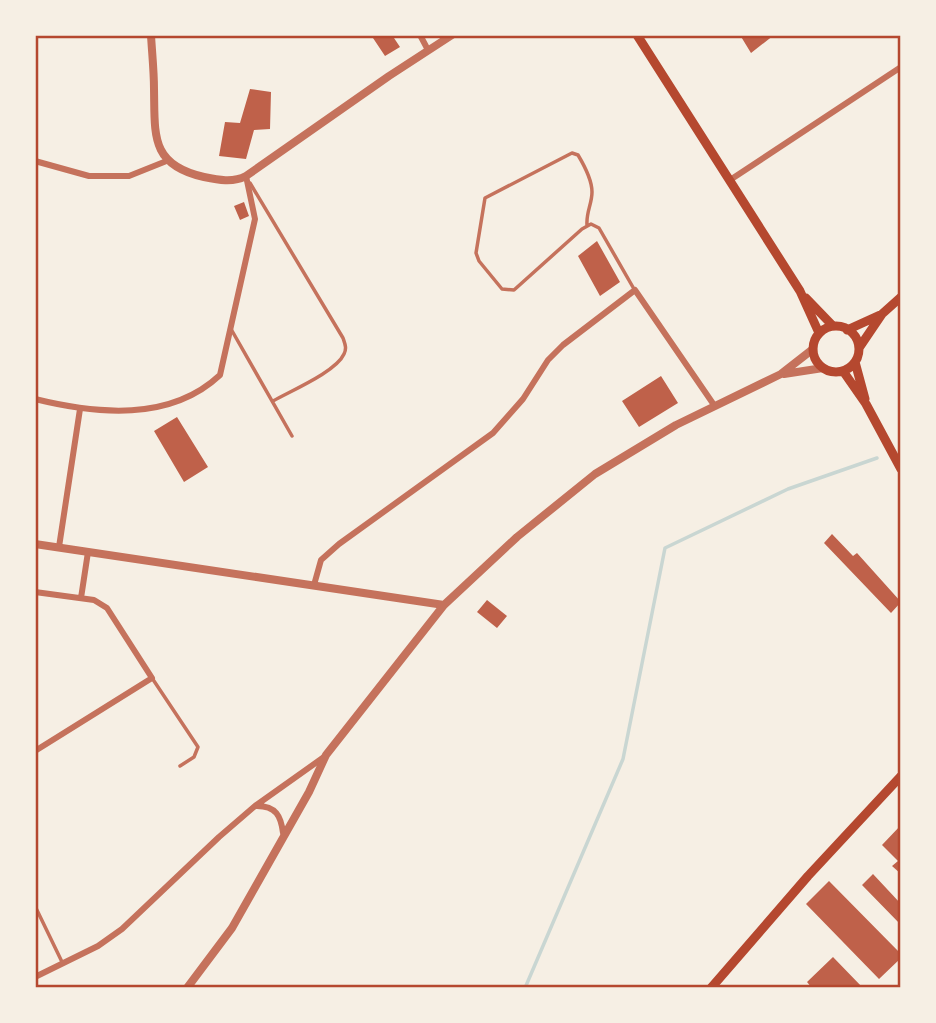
<svg xmlns="http://www.w3.org/2000/svg" width="936" height="1023" font-family="'IBM Plex Serif',serif">
  <style>
    .lines { fill: none; stroke-linecap: round; stroke-linejoin: round }
    .stream { stroke: #c9d6d2; stroke-width: 3.5 }
    .building { fill: #bf614a }
    .service { stroke: #c5725c; stroke-width: 3.5 }
    .minor { stroke: #c5725c; stroke-width: 6 }
    .tertiary { stroke: #c5725c; stroke-width: 8 }
    .secondary { stroke: #b5482f; stroke-width: 9 }
    .neatline { fill: none; stroke: #b5482f; stroke-width: 2.5 }
  </style>
  <rect width="100%" height="100%" fill="#f6efe4"/>
  <g class="lines">
    <path class="stream" d="M 525,988 L 623,759 L 665,548 L 788,489 L 877,458"/>
  </g>
  <path class="building" d="M 371,35 L 392,35 L 400,47 L 385,56 Z
    M 740,35 L 774,35 L 751,53 Z
    M 250,89 L 271,92 L 270,129 L 254,130 L 246,159 L 219,156 L 225,122 L 240,123 Z
    M 244,202 L 249,216 L 240,220 L 234,206 Z
    M 597,241 L 620,282 L 600,296 L 578,256 Z
    M 661,376 L 678,403 L 639,427 L 622,401 Z
    M 177,417 L 208,467 L 184,482 L 154,431 Z
    M 832,534 L 853,556 L 857,553 L 901,602 L 891,613 L 824,543 Z
    M 487,600 L 507,616 L 497,628 L 477,612 Z
    M 901,825 L 901,874 L 892,866 L 898,861 L 882,845 Z
    M 873,874 L 901,904 L 901,925 L 862,885 Z
    M 829,881 L 901,954 L 901,958 L 879,979 L 806,904 Z
    M 833,957 L 863,988 L 812,988 L 807,982 Z"/>
  <g class="lines">
    <path class="service" d="M 250,183 L 343,338 C 345,344 347,348 344,354 C 336,372 290,391 273,401
      M 587,225 C 586,212 592,204 592,192 C 592,179 584,165 578,155 L 572,153 L 485,198 L 476,253 L 479,261 L 502,289 L 514,290 L 582,229 L 591,224 L 599,228 L 634,289
      M 231,329 L 292,436
      M 152,678 L 198,747 L 194,757 L 180,766
      M 35,906 L 63,964"/>
    <path class="minor" d="M 420,35 L 428,50
      M 35,161 L 89,176 L 129,176 L 169,160
      M 730,180 L 901,67
      M 35,399 C 96,414 170,422 220,375 L 255,219 L 246,176
      M 59,547 L 80,409
      M 314,585 L 321,560 L 339,544 L 493,433 L 523,399 L 548,360 L 563,345 L 635,290 L 714,405
      M 35,592 L 94,600 L 107,608 L 152,678 L 35,751
      M 81,598 L 88,552
      M 257,806 C 276,806 281,816 283,833
      M 35,977 L 98,946 L 122,929 L 219,837 L 255,806 L 324,757"/>
    <path class="tertiary" d="M 151,35 C 152,53 154,71 154,89 C 155,135 150,165 204,177 C 218,180 233,183 246,176 L 389,76 L 452,35
      M 784,374 L 823,368
      M 35,544 L 444,605
      M 187,988 L 232,928 L 309,792 L 326,755 L 444,605 L 517,537 L 595,474 L 676,425 L 781,374 L 813,349"/>
    <path class="secondary" d="M 637,35 L 800,291 L 819,333
      M 806,298 L 833,326
      M813 349a23 23 0 1 1 46 0a23 23 0 1 1-46 0Z
      M 847,330 L 880,315
      M 859,348 L 882,314 L 901,297
      M 855,362 L 865,399
      M 843,371 L 866,404 L 901,469
      M 711,988 L 808,876 L 901,776"/>
  </g>
  <rect width="936" height="1023" fill="none" stroke="#f6efe4" stroke-width="74"/>
  <rect x="37" y="37" width="862" height="949" class="neatline"/>
</svg>
